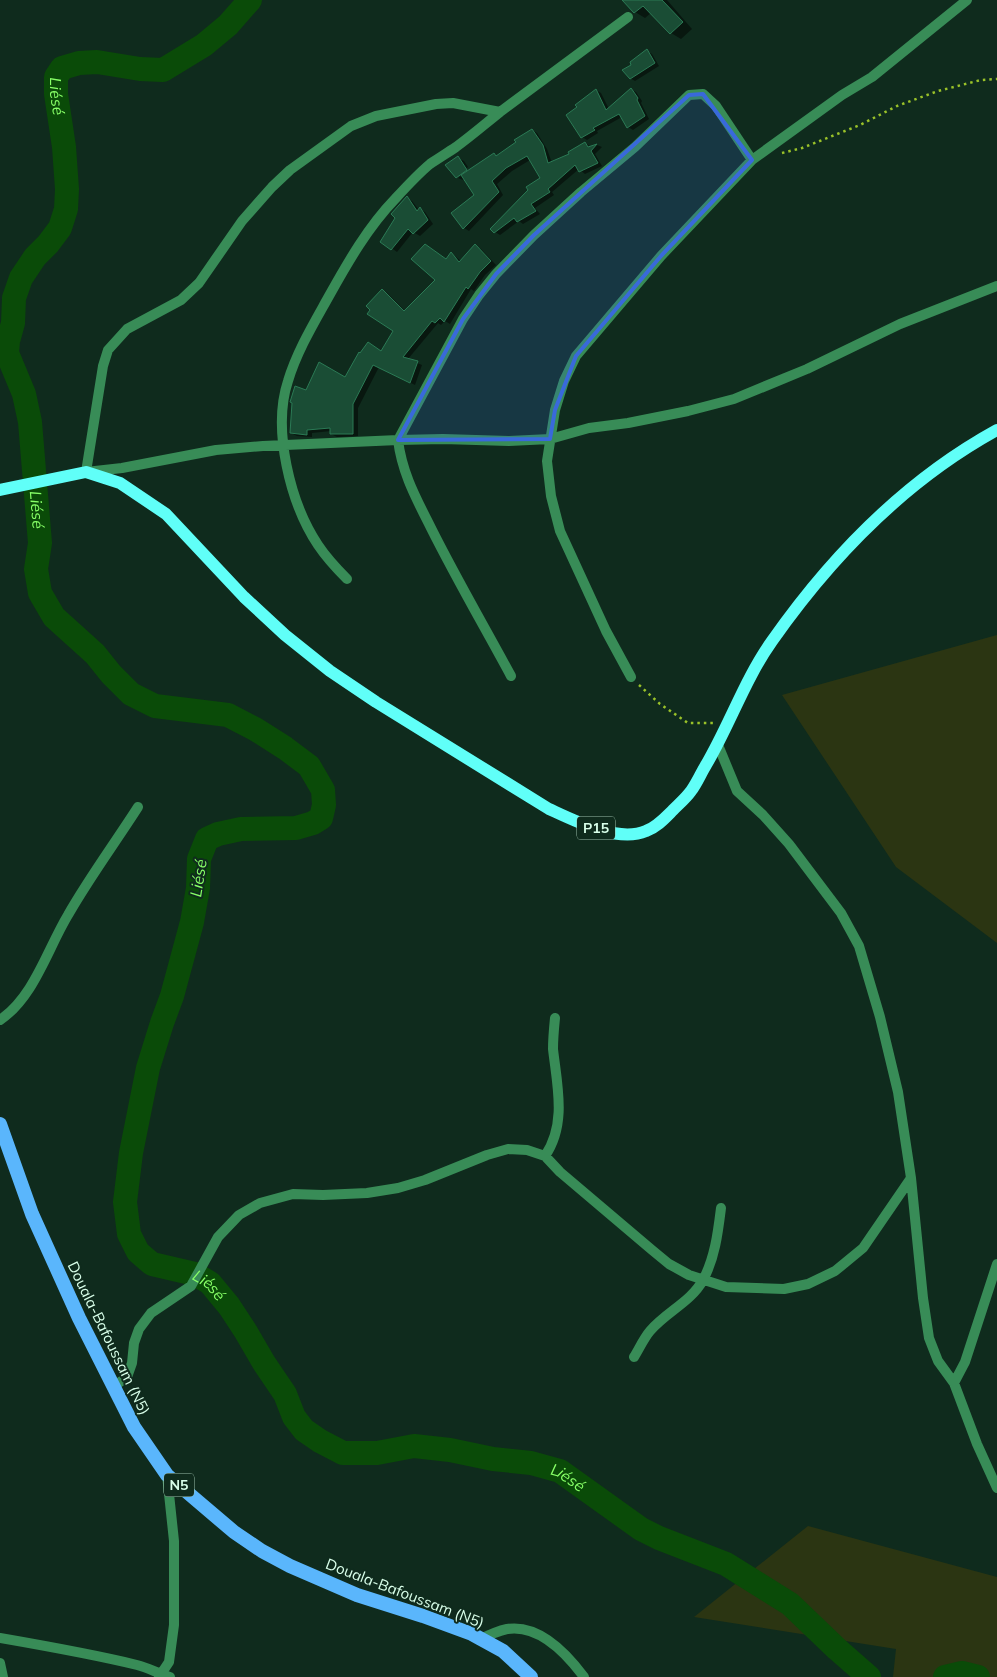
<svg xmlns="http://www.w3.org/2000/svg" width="997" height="1677" font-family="Mulish,sans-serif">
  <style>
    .green { fill: #2b3512 }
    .shadow { fill: #0007 }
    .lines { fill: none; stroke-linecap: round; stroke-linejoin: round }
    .river { stroke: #0a4b08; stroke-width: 24 }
    .building { fill: #1a4d35; stroke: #2b7a55 }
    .path { stroke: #9ac229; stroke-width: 2.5; stroke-dasharray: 2.5 4; stroke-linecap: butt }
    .minor { stroke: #388c57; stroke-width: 10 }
    .primary { stroke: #60fff8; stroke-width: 12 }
    .trunk { stroke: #5ab6fc; stroke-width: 14 }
    .marked { fill: #3969db; fill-opacity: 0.2; stroke: #3969db; stroke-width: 4; stroke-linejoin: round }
    .labels { text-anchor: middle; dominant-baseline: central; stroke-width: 4; stroke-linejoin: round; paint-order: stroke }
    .shield { fill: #0f2b1d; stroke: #9cbfac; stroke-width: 1 }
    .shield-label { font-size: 14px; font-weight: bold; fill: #d9ffea }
    .street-label { font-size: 15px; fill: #d9ffea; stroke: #0f2b1d }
    .water-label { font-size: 16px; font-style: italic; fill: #87ff67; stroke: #0f2b1d }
  </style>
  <rect width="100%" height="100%" fill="#0f2b1d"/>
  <path class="green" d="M 997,635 L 997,943 L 896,867 L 782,695 Z
    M 808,1526 L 997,1577 L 997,1677 L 893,1677 L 896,1649 L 694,1617 Z"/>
  <path class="shadow" d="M 630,0 L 667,0 L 692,29 L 681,39 L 671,33 L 651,13 L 645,18 L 635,12 Z
    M 647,51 L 652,54 L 659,66 L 635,81 L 630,78 L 633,66 Z
    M 596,90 L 601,93 L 609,109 L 631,90 L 636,92 L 642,101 L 641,103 L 649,119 L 633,130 L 628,127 L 622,117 L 597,131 L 598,133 L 587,140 L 582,137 Z
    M 532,130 L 537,133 L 547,149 L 552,163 L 571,155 L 585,143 L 591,147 L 597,145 L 602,147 L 595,154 L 602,166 L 585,174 L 579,169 L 552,192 L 554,195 L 535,208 L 540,214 L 523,224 L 519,221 L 500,235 L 495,232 L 541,179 L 530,160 L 512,171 L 497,184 L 503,195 L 469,231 L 464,228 L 476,196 L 465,179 L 463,180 L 458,178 L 494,155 L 497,157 Z
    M 458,158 L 464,161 L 468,167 L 456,176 Z
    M 407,198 L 412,201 L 419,210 L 420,209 L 425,212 L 433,224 L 420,236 L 413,232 L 397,252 L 382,241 Z
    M 475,246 L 481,249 L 496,265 L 485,275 L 474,291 L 471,289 L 450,324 L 445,321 L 441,325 L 438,323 L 408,359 L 422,365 L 415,385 L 379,367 L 358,408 L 358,436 L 337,437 L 331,434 L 331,431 L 312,433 L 312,437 L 297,436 L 291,433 L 306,391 L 346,379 L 382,352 L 395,330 L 382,290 L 387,293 L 406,312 L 437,280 L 452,254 L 461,261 Z"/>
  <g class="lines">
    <g class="river">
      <path id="s1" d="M 250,0 L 228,25 L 204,45 L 163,70 L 140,69 L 97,62 L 79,63 L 62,68 L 56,77 L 56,94 L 64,147 L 67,189 L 66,209 L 60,228 L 48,244 L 35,257 L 21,278 L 14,298 L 13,323 L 8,341 L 7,353 L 24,394 L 30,422 L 40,543 L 36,569 L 40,593 L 54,617 L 95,654 L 111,674 L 131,694 L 155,706 L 228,715 L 255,729 L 285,748 L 309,766 L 323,790 L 324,805 L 321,818 L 313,823 L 296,828 L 241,829 L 218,834 L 207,839 L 199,859 L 198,888 L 192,922 L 172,996 L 162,1023 L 148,1068 L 131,1153 L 125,1202 L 129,1234 L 138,1252 L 152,1264 L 195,1274 L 210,1283 L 229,1306 L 246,1332 L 264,1363 L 285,1394 L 294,1417 L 304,1430 L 320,1441 L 343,1453 L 377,1453 L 414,1446 L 450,1450 L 493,1459 L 531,1463 L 560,1471 L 641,1529 L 659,1538 L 726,1564 L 790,1604 L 837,1649 L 869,1677"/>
      <path d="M 945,1677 L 962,1673 L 978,1677"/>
    </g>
  </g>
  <path class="building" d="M 622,0 L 662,0 L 683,22 L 670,34 L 643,6 L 634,13 Z
    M 647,49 L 655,63 L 630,79 L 622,70 L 631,65 L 630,62 Z
    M 631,88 L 638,98 L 637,100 L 645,116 L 627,128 L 619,114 L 593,128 L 595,130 L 581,138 L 566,115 L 577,107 L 575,105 L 596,89 L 606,110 Z
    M 532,129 L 543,145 L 548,163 L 569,154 L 568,152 L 585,142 L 588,147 L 597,144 L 591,151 L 598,163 L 579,172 L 575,165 L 548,189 L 550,192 L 531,204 L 536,211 L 517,222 L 514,218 L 494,233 L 490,229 L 528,190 L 526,187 L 540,178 L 527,156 L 506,168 L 492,181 L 499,192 L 463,229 L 451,213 L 474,195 L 461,175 L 494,153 L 496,156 L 516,142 L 514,140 Z
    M 458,156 L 467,170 L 456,178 L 445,165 Z
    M 407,196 L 417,211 L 420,207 L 428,220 L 413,234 L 408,229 L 391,250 L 380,242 L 395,218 L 391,214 Z
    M 425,244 L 446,259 L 451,252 L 459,262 L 475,244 L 491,261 L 480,272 L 468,289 L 466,287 L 444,322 L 440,318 L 435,323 L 432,321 L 403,357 L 418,361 L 410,383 L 373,365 L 353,404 L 353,434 L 330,434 L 330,428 L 307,430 L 307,435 L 290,433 L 292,403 L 290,402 L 295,386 L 306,390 L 319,362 L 345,377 L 359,352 L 360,353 L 368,342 L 381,351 L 393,331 L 367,314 L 370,310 L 366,306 L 382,289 L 404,311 L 435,280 L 411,259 Z"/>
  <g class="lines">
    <path class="path" d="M 782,153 L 802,148 L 860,125 L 897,106 L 938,91 L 981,80 L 997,79
      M 639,685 L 660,704 L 688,723 L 715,723"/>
    <path class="minor" d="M 500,112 L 628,17
      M 347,579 C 336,568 326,557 318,545 C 290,503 272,429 288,381 C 297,351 314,323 329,296 C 348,262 368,227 395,199 C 406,187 418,174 430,164 C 439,158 447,153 456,147 C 471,136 485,124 500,112 L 453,103 L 436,104 L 376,116 L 351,126 L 290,170 L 272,187 L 242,221 L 199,283 L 181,300 L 127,329 L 108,350 L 103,366 L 86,472 L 122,468 L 216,450 L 263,446 L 398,440 L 443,439 L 509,441 L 550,439 L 589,428 L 628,423 L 688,411 L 734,399 L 807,369 L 900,324 L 997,286
      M 511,676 C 484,626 456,578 431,528 C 416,498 402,473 398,440 L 463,319 L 479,295 L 496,274 L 534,235 L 581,192 L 635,147 L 689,95 L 703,94 L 716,106 L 752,160
      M 631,677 L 606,631 L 560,531 L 551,496 L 547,461 L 555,410 L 564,381 L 576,356 L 661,256 L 752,160 L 842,95 L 872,77 L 967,0
      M 718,745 L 737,791 L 763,815 L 789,844 L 841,913 L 859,946 L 880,1017 L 898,1092 L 911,1178 L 923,1298 L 929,1338 L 938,1361 L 954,1383 L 965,1362 L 997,1264
      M 0,1020 C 34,997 47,950 68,915 C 89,878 115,843 138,807
      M 545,1156 C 567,1124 557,1085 553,1049 C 553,1039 554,1028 555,1018
      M 634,1357 C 639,1349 644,1338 650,1331 C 666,1312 691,1302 703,1280 C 715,1258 718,1232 721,1208
      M 954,1383 L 977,1444 L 997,1488
      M 113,1387 L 127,1377 L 132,1363 L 134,1343 L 139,1329 L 151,1313 L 191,1286 L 218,1237 L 239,1215 L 260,1203 L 293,1194 L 323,1195 L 367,1193 L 398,1188 L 425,1180 L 487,1155 L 508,1149 L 527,1150 L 545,1156 L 560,1172 L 652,1250 L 669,1264 L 689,1275 L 726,1287 L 784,1289 L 808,1284 L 835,1271 L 863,1248 L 911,1178
      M 0,1638 C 46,1646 92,1654 137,1665 C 149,1668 159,1674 170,1677
      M 481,1639 C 489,1635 498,1631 507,1629 C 539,1624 567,1654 584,1677
      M 0,1663 L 3,1677
      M 159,1677 L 169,1662 L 174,1625 L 174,1541 L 167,1475"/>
    <path class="primary" d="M 0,490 L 86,472 L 120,483 L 166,514 L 244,597 L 285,635 L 330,671 L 376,702 L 549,809 C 575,821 618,843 646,831 C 657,827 665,818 673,810 C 679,804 686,798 691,791 C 697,783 701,773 706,765 C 730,724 745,679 772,641 C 831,557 906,480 997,430"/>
    <path class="trunk" d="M 0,1124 L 32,1214 L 79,1318 L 134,1427 L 167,1475 L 234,1532 L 262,1551 L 290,1566 L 357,1595 L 423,1616 L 472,1634 L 503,1651 L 531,1677"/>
  </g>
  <path class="marked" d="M 703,94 L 752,160 L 661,256 L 576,356 L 555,410 L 550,439 L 398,440 L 463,319 L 496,274 L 534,235 L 689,95 Z"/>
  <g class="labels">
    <g class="shield">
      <rect x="577" y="816.5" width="38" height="23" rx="4"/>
      <rect x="164" y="1473.5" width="30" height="23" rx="4"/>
    </g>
    <g class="shield-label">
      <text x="596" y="828">P15</text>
      <text x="179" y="1485">N5</text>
    </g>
    <g class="street-label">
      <text transform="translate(109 1338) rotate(64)">Douala-Bafoussam (N5)</text>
      <text transform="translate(405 1593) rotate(21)">Douala-Bafoussam (N5)</text>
    </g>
    <g class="water-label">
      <text stroke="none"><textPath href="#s1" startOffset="245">Liésé</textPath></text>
      <text stroke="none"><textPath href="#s1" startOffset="680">Liésé</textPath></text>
      <text transform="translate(198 878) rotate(-81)">Liésé</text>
      <text stroke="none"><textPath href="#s1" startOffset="1778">Liésé</textPath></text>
      <text stroke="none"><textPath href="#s1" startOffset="2228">Liésé</textPath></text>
    </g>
  </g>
</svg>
